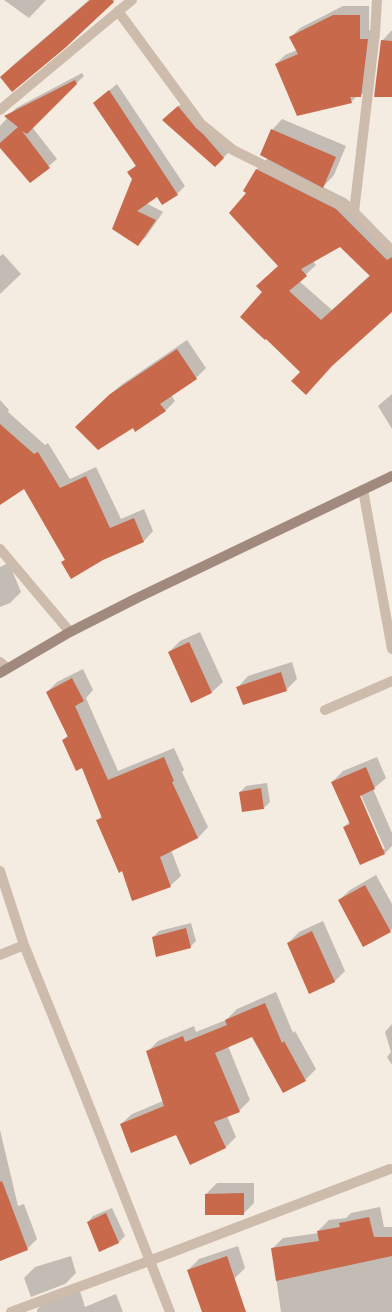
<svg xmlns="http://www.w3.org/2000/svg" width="392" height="1312" font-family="Poppins,sans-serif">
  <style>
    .shadow { fill: #0003; fill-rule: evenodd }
    .building { fill: #c8694b; fill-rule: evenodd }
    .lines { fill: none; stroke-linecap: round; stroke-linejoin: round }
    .street { stroke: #cdbbac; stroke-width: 10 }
    .secondary { stroke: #a18a7d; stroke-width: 10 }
  </style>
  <rect width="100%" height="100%" fill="#f4ebe1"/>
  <path class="shadow" d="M 4,0 L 46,0 L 29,18 Z
    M 89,0 L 115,0 L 64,47 L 1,77 L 12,66 Z
    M 343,6 L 369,6 L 369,30 L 376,31 L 370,87 L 360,96 L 357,96 L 351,102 L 276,64 L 285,55 L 297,50 L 291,37 L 300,28 Z
    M 391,31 L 392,31 L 392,96 L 382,41 Z
    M 82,73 L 84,76 L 32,127 L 57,159 L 30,182 L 0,146 L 0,126 L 16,108 Z
    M 117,84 L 185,186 L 177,194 L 157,196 L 146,203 L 163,212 L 146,237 L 138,244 L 134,179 L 129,172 L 136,165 L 94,103 Z
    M 185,101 L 229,152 L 215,166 L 169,114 Z
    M 282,119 L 346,146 L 334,175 L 323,187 L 347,199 L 392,244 L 392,311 L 301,372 L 263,292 L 257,286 L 279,266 L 248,193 L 244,190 L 257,169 L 268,158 L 272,130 ZM 341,245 L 370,275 L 332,310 L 299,281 L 316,265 L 313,261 Z
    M 3,254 L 21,274 L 0,294 L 0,256 Z
    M 187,340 L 206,368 L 196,378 L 171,395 L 175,401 L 165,411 L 133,427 L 86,417 L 121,385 Z
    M 392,394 L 392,429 L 378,406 Z
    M 0,400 L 9,410 L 8,412 L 45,445 L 48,443 L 70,479 L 96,467 L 121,519 L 144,509 L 153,531 L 144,541 L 62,562 L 66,559 L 24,488 L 0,504 Z
    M 9,563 L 21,592 L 10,603 L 0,607 L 0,567 Z
    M 200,632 L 223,682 L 212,692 L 191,702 L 169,652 L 180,641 Z
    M 292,662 L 297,679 L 286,690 L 238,687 L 248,676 Z
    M 83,669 L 93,690 L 86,698 L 118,771 L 174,748 L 184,770 L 182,772 L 208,827 L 198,838 L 171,850 L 181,876 L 170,886 L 123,870 L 98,820 L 102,815 L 82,767 L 63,740 L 68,735 L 47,692 L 57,682 Z
    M 377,757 L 386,778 L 373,789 L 392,833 L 392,846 L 385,853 L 360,864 L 344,827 L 350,821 L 332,782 L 343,771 ZM 359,791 L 385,849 L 382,849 L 357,792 Z
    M 267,783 L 270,802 L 264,808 L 243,811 L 240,792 L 246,786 Z
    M 376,875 L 392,904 L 392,929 L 390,931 L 339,900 L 350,890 Z
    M 323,921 L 345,971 L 334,982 L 288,943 L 299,932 Z
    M 191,923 L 196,941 L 190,947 L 153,937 L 159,931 Z
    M 276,992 L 293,1033 L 295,1031 L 316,1069 L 305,1080 L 253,1036 L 228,1046 L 250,1100 L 239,1111 L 227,1116 L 236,1137 L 225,1148 L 177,1133 L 121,1124 L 132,1114 L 163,1101 L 147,1052 L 158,1041 L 194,1026 L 196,1032 L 226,1020 L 237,1009 Z
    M 392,1024 L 392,1065 L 387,1057 L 391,1052 L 385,1032 Z
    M 0,1130 L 18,1206 L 24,1204 L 37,1239 L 27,1249 L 0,1248 Z
    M 217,1183 L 254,1183 L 254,1203 L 243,1214 L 206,1194 Z
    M 380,1207 L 384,1227 L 392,1227 L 392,1312 L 281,1312 L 272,1249 L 283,1238 L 319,1233 L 318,1231 L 329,1220 L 346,1218 L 351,1213 Z
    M 112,1208 L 125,1236 L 119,1242 L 100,1250 L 88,1222 L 93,1216 Z
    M 238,1246 L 245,1268 L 234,1279 L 188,1270 L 199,1259 Z
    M 71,1256 L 76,1273 L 65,1284 L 31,1297 L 24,1278 L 35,1267 Z
    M 79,1288 L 85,1307 L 116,1294 L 123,1312 L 37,1312 L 37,1310 L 46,1300 Z"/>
  <path class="building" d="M 90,0 L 112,0 L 114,2 L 65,48 L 12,92 L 0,77 Z
    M 333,15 L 360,15 L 360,39 L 368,39 L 361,97 L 350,97 L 352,103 L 297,116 L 275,64 L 298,54 L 289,37 Z
    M 381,40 L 392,41 L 392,97 L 374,97 Z
    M 75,80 L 77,84 L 27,134 L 22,131 L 50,168 L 30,183 L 0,148 L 0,143 L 18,127 L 4,116 Z
    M 109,90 L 178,195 L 162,205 L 157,197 L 137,211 L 156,220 L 138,246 L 112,229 L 132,179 L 127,172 L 136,166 L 93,103 Z
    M 178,106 L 196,128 L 204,135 L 224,158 L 215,167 L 162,120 Z
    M 271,129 L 336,157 L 323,188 L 260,155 Z
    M 256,169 L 336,209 L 387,260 L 392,257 L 392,312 L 332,366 L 306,395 L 291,381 L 300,372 L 266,339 L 265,340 L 240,317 L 262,292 L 256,286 L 278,266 L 229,213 L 246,193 L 243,191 ZM 340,247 L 370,276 L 321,320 L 289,291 L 307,276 L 301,269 Z
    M 177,349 L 197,379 L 160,404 L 166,411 L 135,432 L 133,428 L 98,450 L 75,427 L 110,394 Z
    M 0,424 L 34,454 L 38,452 L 60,488 L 86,476 L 110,528 L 134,518 L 144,542 L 103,560 L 71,579 L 61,562 L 65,560 L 24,489 L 0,505 Z
    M 189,642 L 212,693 L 191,703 L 168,652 Z
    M 281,672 L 287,691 L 243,705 L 236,687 Z
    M 72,678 L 84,701 L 75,706 L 108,780 L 164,757 L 174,781 L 172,782 L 198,838 L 160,857 L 171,887 L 132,901 L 122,871 L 119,873 L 96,820 L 102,818 L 82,768 L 76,771 L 62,740 L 68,737 L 46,692 Z
    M 366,767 L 375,789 L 360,796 L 385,854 L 360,865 L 343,827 L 350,824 L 331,782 Z
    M 261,788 L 264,809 L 242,812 L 239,792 Z
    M 365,885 L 391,932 L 363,947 L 338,900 Z
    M 186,928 L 191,948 L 156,957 L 152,937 Z
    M 312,931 L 335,982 L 309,994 L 287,943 Z
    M 265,1003 L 282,1043 L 284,1041 L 306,1081 L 283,1093 L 252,1037 L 215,1053 L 240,1112 L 214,1122 L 226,1148 L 190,1165 L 176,1135 L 131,1153 L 120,1124 L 164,1106 L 146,1051 L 183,1036 L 185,1042 L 227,1025 L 225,1020 Z
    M 2,1181 L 28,1250 L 0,1261 L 0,1182 Z
    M 244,1193 L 244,1215 L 205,1215 L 205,1194 Z
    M 106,1213 L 119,1243 L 99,1252 L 87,1222 Z
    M 369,1217 L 374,1237 L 392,1237 L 392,1256 L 276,1281 L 271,1248 L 319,1241 L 317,1231 L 340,1227 L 339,1223 Z
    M 227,1256 L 246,1312 L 202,1312 L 187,1270 Z"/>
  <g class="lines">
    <path class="street" d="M 118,11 L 201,124 L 233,150 L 326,196 L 354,212 L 392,251
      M 0,110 L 132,0
      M 354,212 L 375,33 L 377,0
      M 363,490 L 392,649
      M 0,549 L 70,632
      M 0,662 L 7,668
      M 325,710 L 392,681
      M 0,871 L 24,945 L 80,1083 L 170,1312
      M 0,955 L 24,945
      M 11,1312 L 149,1261 L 390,1169"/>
    <path class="secondary" d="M 0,673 L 70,632 L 137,598 L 392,476"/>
  </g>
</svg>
